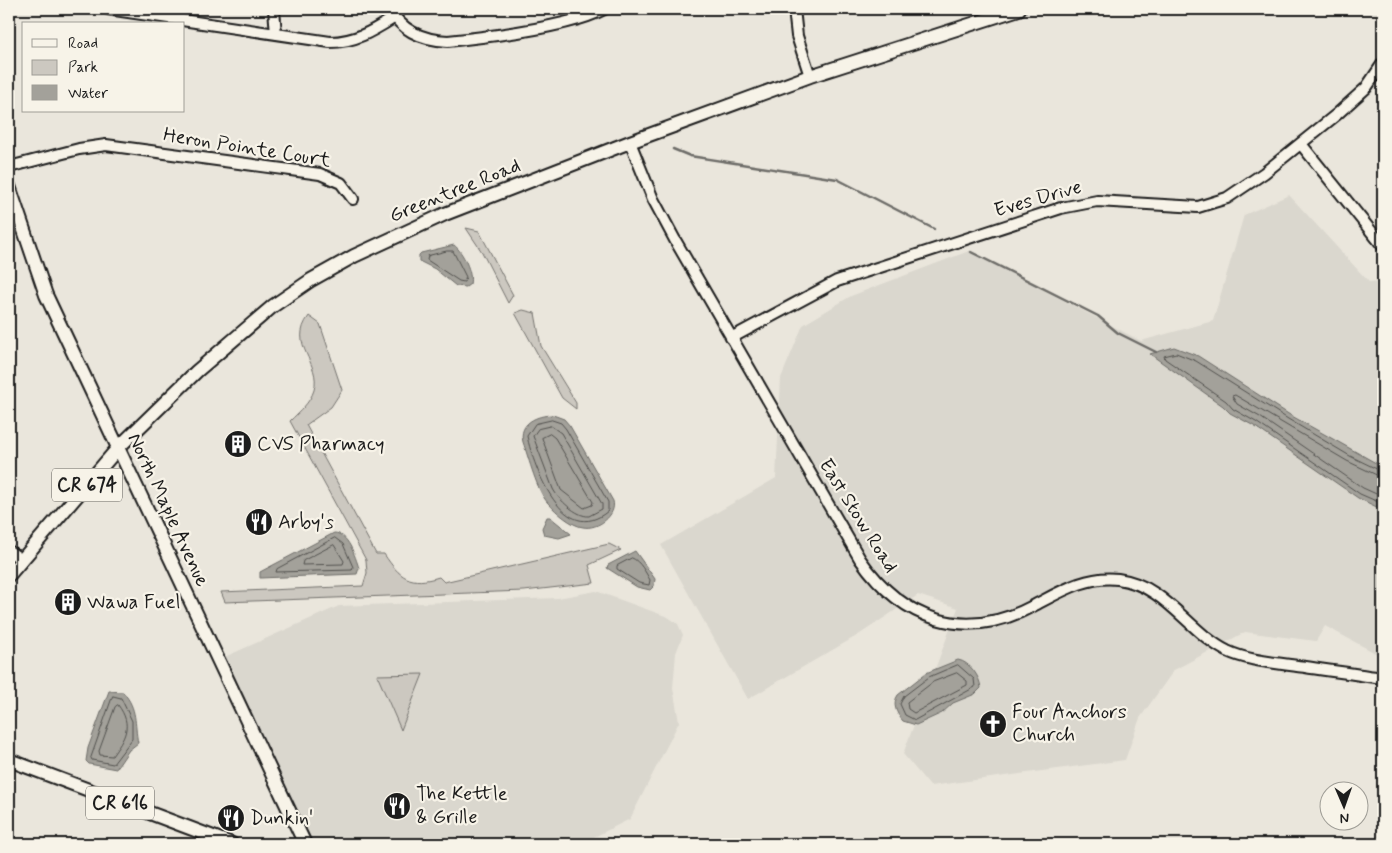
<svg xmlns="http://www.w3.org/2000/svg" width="1392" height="853" font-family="Mynerve,sans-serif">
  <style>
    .built { fill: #dad7ce }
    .green { fill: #ccc8c0; stroke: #74726e }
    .water { fill: #a3a19a; stroke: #6d6c68 }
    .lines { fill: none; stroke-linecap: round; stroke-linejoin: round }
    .shore { stroke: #52514e; stroke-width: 1 }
    .stream { stroke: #6d6c68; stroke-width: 2.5 }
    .minor-casing { stroke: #1c1c1c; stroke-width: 14 }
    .major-casing { stroke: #1c1c1c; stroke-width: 16 }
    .minor { stroke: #f7f3e8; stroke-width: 10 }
    .major { stroke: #f7f3e8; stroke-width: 12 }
    .labels { text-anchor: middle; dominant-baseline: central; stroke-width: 4.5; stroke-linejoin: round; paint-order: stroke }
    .shield { fill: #f7f3e8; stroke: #5e5c59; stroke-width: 1 }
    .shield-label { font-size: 19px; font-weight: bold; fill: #1c1c1c }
    .street-label { font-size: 20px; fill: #1c1c1c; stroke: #f7f3e8 }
    .poi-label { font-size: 20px; fill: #1c1c1c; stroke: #f7f3e8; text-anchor: start }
  </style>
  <rect width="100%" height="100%" fill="#eae6dc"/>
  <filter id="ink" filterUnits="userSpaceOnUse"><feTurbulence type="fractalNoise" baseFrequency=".02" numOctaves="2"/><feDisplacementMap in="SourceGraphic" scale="10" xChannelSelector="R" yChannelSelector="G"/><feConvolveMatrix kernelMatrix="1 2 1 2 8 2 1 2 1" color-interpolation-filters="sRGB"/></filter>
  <g filter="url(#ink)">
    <path class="built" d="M 1289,195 L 1369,282 L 1383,281 L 1383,648 L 1379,655 L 1325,626 L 1316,641 L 1245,632 L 1174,670 L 1140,718 L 1125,760 L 930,786 L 903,754 L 958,608 L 918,595 L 860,634 L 748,699 L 661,545 L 776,478 L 781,378 L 803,325 L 851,296 L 969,251 L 1141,341 L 1213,321 L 1244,215 Z
      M 596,591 L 668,617 L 678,624 L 683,635 L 676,653 L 673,688 L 679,722 L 630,819 L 580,844 L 305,844 L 218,660 L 339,606 L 558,598 Z"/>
    <path class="green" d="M 466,228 L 479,231 L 513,295 L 508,303 L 482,252 Z
      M 523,310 L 535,313 L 541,346 L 576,403 L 576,409 L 562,398 L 515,313 Z
      M 309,316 L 320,324 L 342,390 L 331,407 L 306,425 L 376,554 L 384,554 C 400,578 410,586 439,577 L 444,582 L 609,544 L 621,550 L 589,565 L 594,583 L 524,591 L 225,602 L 221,592 L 363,586 L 367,573 L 366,560 L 290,421 C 299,412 310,403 314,390 C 322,362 287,345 309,316 Z
      M 423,674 L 401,730 L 377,675 Z"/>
    <path class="water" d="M 454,245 C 463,252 473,273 470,284 L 466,287 L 456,286 L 435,269 L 419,261 L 419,255 L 421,253 Z
      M 1174,347 L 1198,356 L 1290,415 L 1383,467 L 1383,510 L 1358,498 L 1254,426 L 1230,413 L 1223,406 L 1150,354 Z
      M 553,415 L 564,419 L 570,426 L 613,501 C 617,515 598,530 583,527 C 572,526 556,512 548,503 C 537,491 529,459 523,442 C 518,423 537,415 553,415 Z
      M 547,517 L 550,517 L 571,534 L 559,538 L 544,535 L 542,528 Z
      M 334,533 C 348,533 355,556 359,568 L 357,574 L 260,578 L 260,572 Z
      M 635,551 L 655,579 L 654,586 L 650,590 L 637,587 L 607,568 L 608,565 Z
      M 958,660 C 970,662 980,677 981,688 L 975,694 L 953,703 L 942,713 L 916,725 L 903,721 C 896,713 892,704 898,695 L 926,673 Z
      M 109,691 L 123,692 C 138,709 134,723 138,743 L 129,750 L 116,769 L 89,764 L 86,761 L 88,748 Z"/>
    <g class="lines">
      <path class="shore" d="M 447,251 L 453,251 L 466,277 L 464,282 L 459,281 L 427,260 L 428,256 Z
        M 552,420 L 561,423 L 566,429 L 608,502 L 608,511 C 564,548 534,469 527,436 L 535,424 Z
        M 551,426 L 561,433 L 602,504 L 602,509 L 589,516 C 577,517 558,499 553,489 L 533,436 L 538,429 Z
        M 550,434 L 555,438 L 593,502 L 592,505 L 584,508 L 561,490 L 542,438 Z
        M 1383,472 L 1350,456 L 1288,419 L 1196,361 L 1176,353 L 1164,356 L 1165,359 L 1226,401 L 1233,409 L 1256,422 L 1360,494 L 1383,504
        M 1383,478 L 1347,461 L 1235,395 L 1232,396 L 1237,404 L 1260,417 L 1363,488 L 1383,497
        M 335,538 L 343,544 L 353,567 L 352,570 L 276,572 L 277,569 Z
        M 334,545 L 344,561 L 343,564 L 302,565 L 303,561 Z
        M 632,558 C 640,561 646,573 650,580 L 649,585 L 639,583 L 617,569 L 617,566 Z
        M 958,665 L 974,679 L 975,687 L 915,720 L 905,715 L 900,704 L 904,696 L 929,677 Z
        M 957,673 L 967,681 L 967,685 L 914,713 L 908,709 L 907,702 L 933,682 Z
        M 113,696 L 121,698 L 132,721 L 132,739 L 113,764 L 92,760 L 91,758 Z
        M 118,705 C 134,726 124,739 112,756 L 100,755 L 99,751 L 115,707 Z"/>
      <path class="stream" d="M 673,149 L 690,156 L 837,179 L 934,229
        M 971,252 L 1098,316 L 1118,333 L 1156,352"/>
      <g class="minor-casing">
        <path id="minor" d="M 108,9 L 330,42 C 356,42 374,30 395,17
          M 274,9 L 276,34
          M 390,9 C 402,32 423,40 448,41 C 486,37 571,27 604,9
          M 794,9 L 797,36 L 810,76
          M 630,142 L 653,199 L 675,240 L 860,559 C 903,621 965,642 1033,606 C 1060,592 1087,575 1118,579 C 1165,585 1188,631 1227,651 C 1246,660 1269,662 1290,665 C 1321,669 1352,674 1383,678
          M 1301,144 L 1383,246
          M 9,167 L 79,149 L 106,145 L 320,174 L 341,183 L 353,199
          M 731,338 L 837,281 L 1061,208 L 1097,201 L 1198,207 L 1227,198 L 1264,173 L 1336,115 L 1366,88 L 1383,63
          M 9,551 L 22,560"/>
      </g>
      <g class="major-casing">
        <path id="major" d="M 9,186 L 46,295 L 305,844
          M 9,575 L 118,448 L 197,371 L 273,306 L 311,280 L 354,256 L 445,214 L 630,142 L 810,76 L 1019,9
          M 9,760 L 232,844"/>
      </g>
      <use href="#minor" class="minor"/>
      <use href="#major" class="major"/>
    </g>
  </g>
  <defs>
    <g id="building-disc" transform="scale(1.4375)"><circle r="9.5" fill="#1c1c1c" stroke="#f7f3e8"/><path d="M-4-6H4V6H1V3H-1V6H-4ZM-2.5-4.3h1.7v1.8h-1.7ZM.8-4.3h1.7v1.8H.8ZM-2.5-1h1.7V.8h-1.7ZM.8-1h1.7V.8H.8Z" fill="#fff"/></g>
    <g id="restaurant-disc" transform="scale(1.4375)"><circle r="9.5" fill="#1c1c1c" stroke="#f7f3e8"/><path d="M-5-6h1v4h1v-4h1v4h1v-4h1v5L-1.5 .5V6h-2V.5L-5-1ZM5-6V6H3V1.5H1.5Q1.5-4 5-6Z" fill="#fff"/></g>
    <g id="church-disc" transform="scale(1.4375)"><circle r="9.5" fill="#1c1c1c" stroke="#f7f3e8"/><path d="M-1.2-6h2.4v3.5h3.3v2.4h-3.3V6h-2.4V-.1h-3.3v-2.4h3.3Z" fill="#fff"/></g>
  </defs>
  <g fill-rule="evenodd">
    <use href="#building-disc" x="238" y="444"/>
    <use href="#restaurant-disc" x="259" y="522"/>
    <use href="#building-disc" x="68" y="602"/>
    <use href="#church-disc" x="993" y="724"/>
    <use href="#restaurant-disc" x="397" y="806"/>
    <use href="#restaurant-disc" x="231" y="818"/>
  </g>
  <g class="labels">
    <g class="shield">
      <rect x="52" y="468.5" width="70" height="33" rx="4"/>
      <rect x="86" y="786.5" width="68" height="33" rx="4"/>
    </g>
    <g class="shield-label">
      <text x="87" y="485">CR 674</text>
      <text x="120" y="803">CR 616</text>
    </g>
    <g class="street-label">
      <text transform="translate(247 148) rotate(9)">Heron Pointe Court</text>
      <text transform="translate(455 191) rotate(-22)">Greentree Road</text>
      <text transform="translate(1038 199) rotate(-16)">Eves Drive</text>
      <text transform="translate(168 510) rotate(65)">North Maple Avenue</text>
      <text transform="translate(858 516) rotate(58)">East Stow Road</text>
    </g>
    <g class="poi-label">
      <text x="257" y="444">CVS Pharmacy</text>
      <text x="278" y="522">Arby's</text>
      <text x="87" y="602">Wawa Fuel</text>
      <text x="1012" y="712">Four Anchors<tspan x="1012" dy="23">Church</tspan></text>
      <text x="416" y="794">The Kettle<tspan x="416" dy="23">&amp; Grille</tspan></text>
      <text x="250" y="818">Dunkin'</text>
    </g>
  </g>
  <rect width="1392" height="853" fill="none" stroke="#f7f3e8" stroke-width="30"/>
  <rect x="15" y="15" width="1362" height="823" fill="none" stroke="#1c1c1c" stroke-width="2" filter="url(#ink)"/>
  <rect x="22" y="22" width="162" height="90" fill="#f7f3e8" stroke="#9f9d96"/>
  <rect x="32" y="39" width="25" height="8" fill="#f7f3e8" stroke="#9f9d96"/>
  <text x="68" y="48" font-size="15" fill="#1c1c1c">Road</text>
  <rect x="32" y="60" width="25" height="15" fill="#ccc8c0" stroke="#9f9d96"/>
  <text x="68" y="72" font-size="15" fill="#1c1c1c">Park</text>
  <rect x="32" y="85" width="25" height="15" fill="#a3a19a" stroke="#9f9d96"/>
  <text x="68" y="98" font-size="15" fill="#1c1c1c">Water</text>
  <g transform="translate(1344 806) rotate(178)"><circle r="24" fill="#f7f3e8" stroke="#9f9d96"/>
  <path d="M0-4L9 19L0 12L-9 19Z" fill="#1c1c1c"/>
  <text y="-8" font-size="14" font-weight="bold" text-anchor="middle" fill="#1c1c1c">N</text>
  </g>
</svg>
